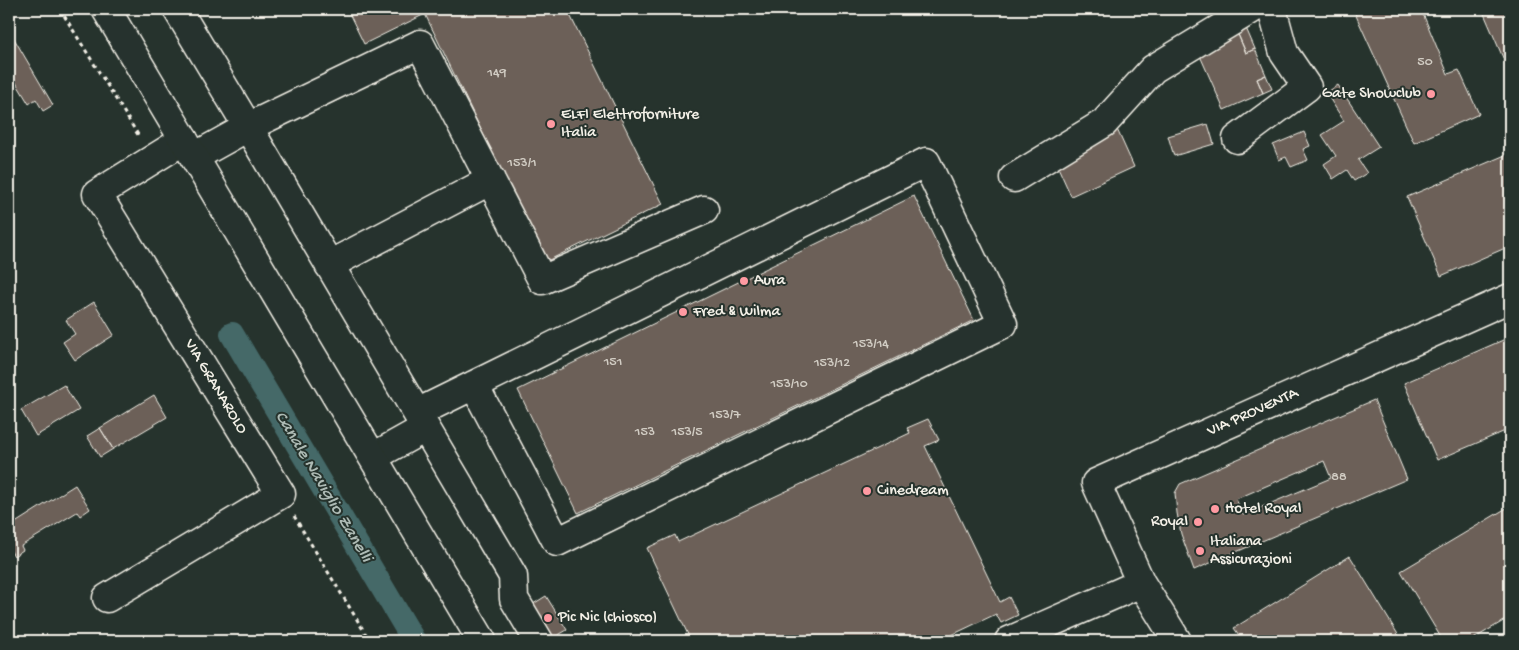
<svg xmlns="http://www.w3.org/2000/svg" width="1519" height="650" font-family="'Gochi Hand',sans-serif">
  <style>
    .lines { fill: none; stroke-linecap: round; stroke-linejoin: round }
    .canal { stroke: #446968; stroke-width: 24 }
    .building { fill: #6c6058; stroke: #f4f1e8; fill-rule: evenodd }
    .minor-casing { stroke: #f4f1e8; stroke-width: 31 }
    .major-casing { stroke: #f4f1e8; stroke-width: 31 }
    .path { stroke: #f4f1e8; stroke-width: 3; stroke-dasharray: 4 4; stroke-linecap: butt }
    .minor { stroke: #26332d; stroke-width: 28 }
    .major { stroke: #26332d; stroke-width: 28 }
    .poi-dot { fill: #ff9aa2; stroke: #26332d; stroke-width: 2 }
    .labels { text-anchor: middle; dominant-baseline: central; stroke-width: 4; stroke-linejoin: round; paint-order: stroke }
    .number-label { font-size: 14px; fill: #d2cdc4 }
    .poi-label { font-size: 16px; fill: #f4f1e8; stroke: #26332d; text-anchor: start }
    .street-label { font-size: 16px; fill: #f4f1e8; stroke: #26332d }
    .water-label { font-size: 18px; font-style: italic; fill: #aebbb5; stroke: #26332d }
  </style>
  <rect width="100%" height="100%" fill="#26332d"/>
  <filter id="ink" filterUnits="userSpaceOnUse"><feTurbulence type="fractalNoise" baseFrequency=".02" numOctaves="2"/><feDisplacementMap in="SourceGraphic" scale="10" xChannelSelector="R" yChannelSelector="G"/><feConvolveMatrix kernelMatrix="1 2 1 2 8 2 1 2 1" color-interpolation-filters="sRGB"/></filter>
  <g filter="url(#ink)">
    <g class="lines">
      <path class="canal" d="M 232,334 L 414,641"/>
    </g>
    <path class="building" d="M 347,9 L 567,9 L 663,204 L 545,262 L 425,14 L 364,44 Z
      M 1353,9 L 1421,9 L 1448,74 L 1459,70 L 1479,114 L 1414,143 Z
      M 1482,9 L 1510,9 L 1510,74 Z
      M 1246,28 L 1255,49 L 1246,53 L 1237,32 Z
      M 9,30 L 53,105 L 43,111 L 36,99 L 29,104 L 9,71 Z
      M 1237,32 L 1246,53 L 1255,49 L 1266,75 L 1257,79 L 1263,93 L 1224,110 L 1197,49 Z
      M 1266,75 L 1272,89 L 1263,93 L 1257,79 Z
      M 1338,85 L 1379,147 L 1358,160 L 1367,173 L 1354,181 L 1347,170 L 1333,179 L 1324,164 L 1336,156 L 1322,135 L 1344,121 L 1326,93 Z
      M 1208,124 L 1214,144 L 1174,156 L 1168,136 Z
      M 1116,127 L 1134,167 L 1071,196 L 1053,156 Z
      M 1304,132 L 1310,146 L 1303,149 L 1308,160 L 1291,167 L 1286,157 L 1279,160 L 1273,145 Z
      M 1510,153 L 1510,246 L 1441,276 L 1407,197 Z
      M 914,196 L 974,320 L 578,513 L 518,390 Z
      M 94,302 L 114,335 L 75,360 L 63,342 L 75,334 L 66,320 Z
      M 1510,337 L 1510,429 L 1437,460 L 1404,383 Z
      M 64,385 L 79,410 L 36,436 L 21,410 Z
      M 154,395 L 167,417 L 113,449 L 100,428 Z
      M 1374,400 L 1407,479 L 1194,570 L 1181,534 L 1177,513 L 1175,493 L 1180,484 ZM 1324,461 L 1331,478 L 1243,515 L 1236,499 Z
      M 928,419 L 939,440 L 925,446 L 1000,602 L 1009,597 L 1018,615 L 1001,623 L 996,614 L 939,641 L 691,641 L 647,548 L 675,535 L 678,542 L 910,433 L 907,428 Z
      M 100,428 L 113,449 L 100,457 L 87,436 Z
      M 75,485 L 90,509 L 80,516 L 77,512 L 21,546 L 23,550 L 14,556 L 9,548 L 9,527 Z
      M 1510,506 L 1510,617 L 1470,641 L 1443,641 L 1401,571 Z
      M 1350,556 L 1402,641 L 1243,641 L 1234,628 Z
      M 546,596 L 567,630 L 550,640 L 530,606 Z"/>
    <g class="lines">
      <g class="minor-casing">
        <path id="minor" d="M 177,9 L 248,127 L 194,157
          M 1237,139 L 1307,87 L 1284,53 L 1272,9
          M 1014,178 L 1104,123 L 1153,69 L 1252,9
          M 329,265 L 491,180
          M 417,413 L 474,385 L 926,162 L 1003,324 L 557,542 L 474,385
          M 373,457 L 425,428
          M 107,598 L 281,494 L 97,194 L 184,140
          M 539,641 L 514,599 L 513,576 L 248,127 L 420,44 L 542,280 L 704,210
          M 1009,641 L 1141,583
          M 1177,641 L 1141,583 L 1096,483 L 1510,298"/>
      </g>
      <g class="major-casing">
        <path id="major" d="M 106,9 L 482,641"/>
      </g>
      <path class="path" d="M 60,9 L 140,138
        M 294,516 L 370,641"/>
      <use href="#minor" class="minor"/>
      <use href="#major" class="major"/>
    </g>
  </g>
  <g class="poi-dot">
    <circle cx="1431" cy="94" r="5"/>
    <circle cx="551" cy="124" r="5"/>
    <circle cx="744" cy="281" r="5"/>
    <circle cx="683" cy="312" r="5"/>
    <circle cx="867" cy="491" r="5"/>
    <circle cx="1215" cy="509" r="5"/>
    <circle cx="1198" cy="522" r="5"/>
    <circle cx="1200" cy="551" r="5"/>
    <circle cx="548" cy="618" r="5"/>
  </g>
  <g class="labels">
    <g class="number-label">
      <text x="1425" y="62">50</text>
      <text x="497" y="73">149</text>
      <text x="522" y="163">153/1</text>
      <text x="871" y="344">153/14</text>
      <text x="613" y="362">151</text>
      <text x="832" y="363">153/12</text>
      <text x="789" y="384">153/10</text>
      <text x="725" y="415">153/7</text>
      <text x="645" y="432">153</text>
      <text x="687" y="432">153/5</text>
      <text x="1339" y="477">88</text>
    </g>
    <g class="poi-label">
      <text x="1421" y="94" text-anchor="end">Gate Showclub</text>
      <text x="561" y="115">ELFI Elettroforniture<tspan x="561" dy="18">Italia</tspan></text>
      <text x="754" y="281">Aura</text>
      <text x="693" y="312">Fred &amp; Wilma</text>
      <text x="877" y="491">Cinedream</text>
      <text x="1225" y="509">Hotel Royal</text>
      <text x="1188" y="522" text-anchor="end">Royal</text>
      <text x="1210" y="542">Italiana<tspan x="1210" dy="18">Assicurazioni</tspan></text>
      <text x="558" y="618">Pic Nic (chiosco)</text>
    </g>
    <g class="street-label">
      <text transform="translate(215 387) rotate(59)">VIA GRANAROLO</text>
      <text transform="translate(1253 413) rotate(-24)">VIA PROVENTA</text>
    </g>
    <g class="water-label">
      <text transform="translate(323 487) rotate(59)">Canale Naviglio Zanelli</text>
    </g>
  </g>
  <rect width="1519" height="650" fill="none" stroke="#26332d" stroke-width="30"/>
  <rect x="15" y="15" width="1489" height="620" fill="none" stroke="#f4f1e8" stroke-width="2" filter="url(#ink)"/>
</svg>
